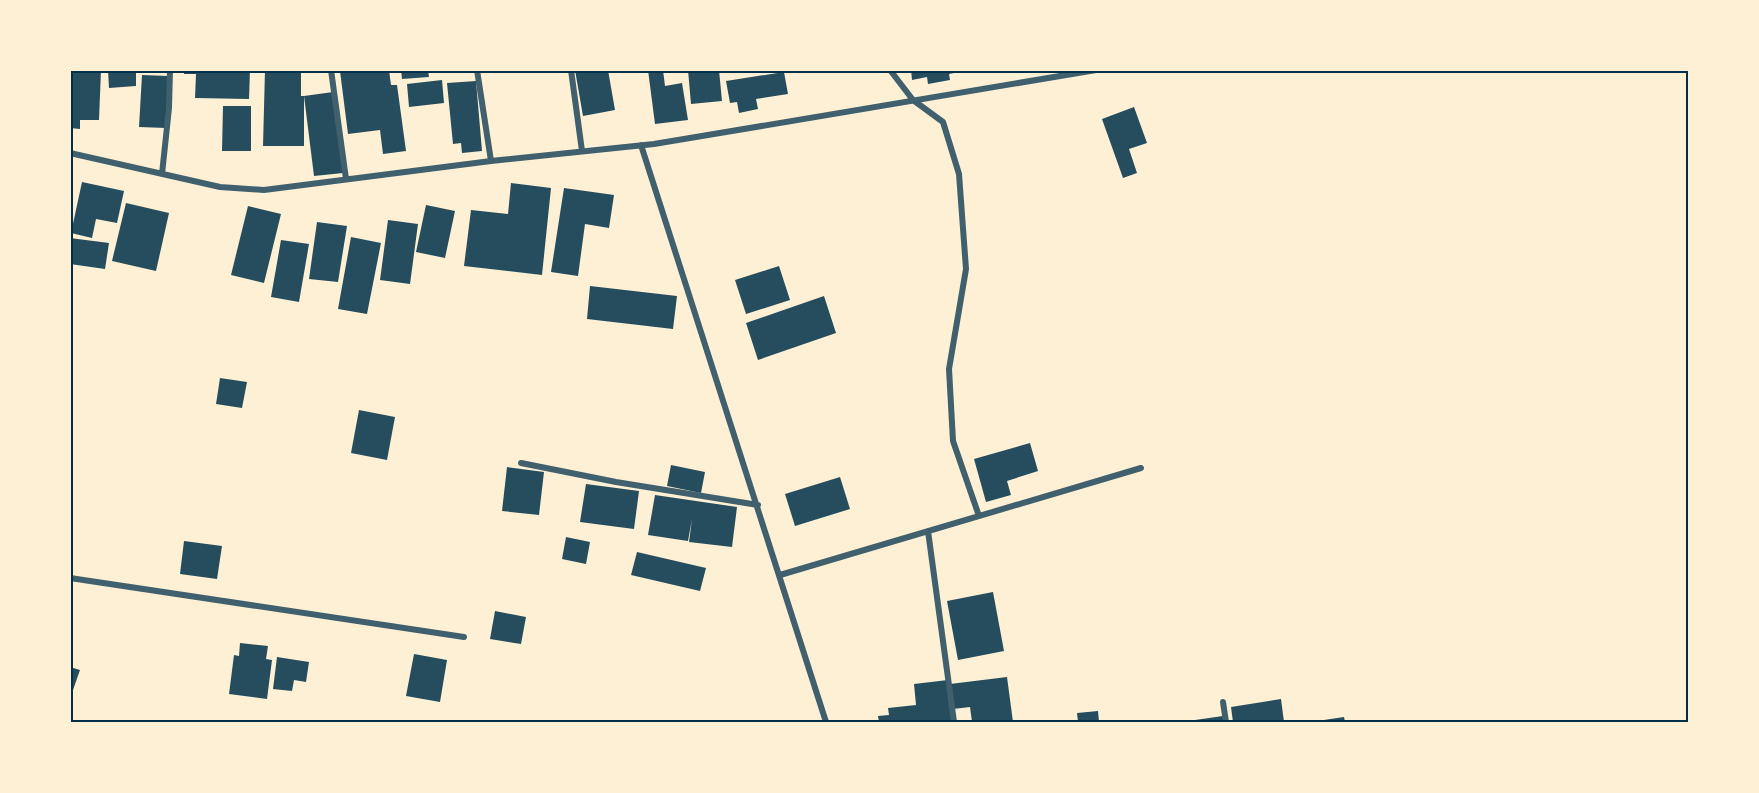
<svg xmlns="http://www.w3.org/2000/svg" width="1759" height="793" font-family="Lora,serif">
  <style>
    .building { fill: #264d5e }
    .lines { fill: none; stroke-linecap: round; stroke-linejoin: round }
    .minor { stroke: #3f606c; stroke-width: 6 }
    .neatline { fill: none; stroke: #003049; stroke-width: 2 }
  </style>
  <rect width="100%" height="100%" fill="#fdf0d5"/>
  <path class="building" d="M 70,70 L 101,70 L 99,120 L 80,120 L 80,129 L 70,128 Z
    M 108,70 L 136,70 L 136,86 L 109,88 Z
    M 184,70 L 250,70 L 249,99 L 195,98 L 196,74 L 184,74 Z
    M 265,70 L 301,70 L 301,96 L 304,96 L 304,146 L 263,146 Z
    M 389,70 L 391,85 L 397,85 L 406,151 L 383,154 L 380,130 L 348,134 L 340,71 Z
    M 401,70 L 428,70 L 429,77 L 402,79 Z
    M 575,70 L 608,70 L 615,110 L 583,116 Z
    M 648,70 L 663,70 L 665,86 L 682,83 L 688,120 L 655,124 Z
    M 688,70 L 719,70 L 722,101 L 691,104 Z
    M 911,70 L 959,70 L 959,72 L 949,74 L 950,80 L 928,84 L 927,77 L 912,80 Z
    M 784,72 L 788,94 L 756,99 L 758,109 L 739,113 L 737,102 L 730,103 L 726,81 Z
    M 142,75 L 168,76 L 166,128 L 139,127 Z
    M 442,80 L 444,103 L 409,107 L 407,84 Z
    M 476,81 L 482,151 L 462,153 L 461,143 L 453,144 L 447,83 Z
    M 333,92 L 343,173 L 314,176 L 304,96 Z
    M 223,106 L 251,106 L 251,151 L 222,151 Z
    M 1134,107 L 1147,143 L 1129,149 L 1137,173 L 1123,178 L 1102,119 Z
    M 82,182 L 124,191 L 117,223 L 96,219 L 92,238 L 71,233 Z
    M 511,183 L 551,188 L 542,275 L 464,266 L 471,210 L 508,214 Z
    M 564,188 L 614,195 L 609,228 L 585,224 L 578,276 L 551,272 Z
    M 126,203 L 169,213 L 156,271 L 112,261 Z
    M 426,205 L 455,211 L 445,258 L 416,252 Z
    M 248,206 L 281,214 L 264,283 L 231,275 Z
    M 388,220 L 418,224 L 410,284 L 380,280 Z
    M 317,222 L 347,226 L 338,282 L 309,279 Z
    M 351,237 L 381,243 L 367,314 L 338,309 Z
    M 70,238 L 109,243 L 105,269 L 70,264 Z
    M 281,240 L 309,244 L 299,302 L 271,297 Z
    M 779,266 L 790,300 L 746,314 L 735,280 Z
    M 590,286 L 677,296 L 673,329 L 587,319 Z
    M 824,296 L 836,333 L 758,360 L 746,323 Z
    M 220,378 L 247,382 L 242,408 L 216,404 Z
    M 359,410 L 395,417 L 387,460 L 351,453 Z
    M 1030,443 L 1038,471 L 1007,481 L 1011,495 L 986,502 L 974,459 Z
    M 671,465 L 705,472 L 701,493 L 667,486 Z
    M 507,467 L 544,472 L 539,515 L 502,511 Z
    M 840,477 L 850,509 L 795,526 L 785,494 Z
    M 586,484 L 639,491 L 634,529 L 580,522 Z
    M 655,495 L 737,507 L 732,547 L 689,542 L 692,519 L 688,541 L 648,535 Z
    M 566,537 L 590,542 L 586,564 L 562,559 Z
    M 184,541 L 222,546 L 217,579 L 180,574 Z
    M 637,552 L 706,568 L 700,591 L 631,575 Z
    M 993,592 L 1004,651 L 958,660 L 947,601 Z
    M 495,611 L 526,617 L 521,644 L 490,639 Z
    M 240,643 L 268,646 L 266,659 L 272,660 L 267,699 L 229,694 L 234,655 L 239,656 Z
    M 414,654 L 447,660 L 440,702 L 406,696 Z
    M 277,657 L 309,662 L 306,682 L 294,680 L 292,691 L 273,689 Z
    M 70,667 L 80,670 L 73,690 L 70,689 Z
    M 1007,677 L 1013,722 L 972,722 L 970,707 L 953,709 L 950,684 Z
    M 948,680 L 953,722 L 879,722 L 878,716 L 889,715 L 888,708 L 916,705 L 914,684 Z
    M 1281,699 L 1284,722 L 1233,722 L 1231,707 Z
    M 1098,711 L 1099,722 L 1078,722 L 1077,713 Z
    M 1223,716 L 1224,722 L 1196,722 L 1195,720 Z
    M 1344,717 L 1345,722 L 1318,722 L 1317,721 Z"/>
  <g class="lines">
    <path class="minor" d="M 331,70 L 346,179
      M 477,70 L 491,161
      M 571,70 L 582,151
      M 890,70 L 913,100 L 943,122 L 959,174 L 966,269 L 949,369 L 953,441 L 979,516
      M 641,145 L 826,722
      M 70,153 L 220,187 L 264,190 L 491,161 L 654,144 L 1096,70
      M 162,174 L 169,108 L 170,70
      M 521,463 L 616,482 L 758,505
      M 928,531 L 954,722
      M 780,575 L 1141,468
      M 70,578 L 464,637
      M 1223,702 L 1226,722"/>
  </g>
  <rect width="1759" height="793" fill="none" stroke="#fdf0d5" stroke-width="144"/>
  <rect x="72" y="72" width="1615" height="649" class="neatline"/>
</svg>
